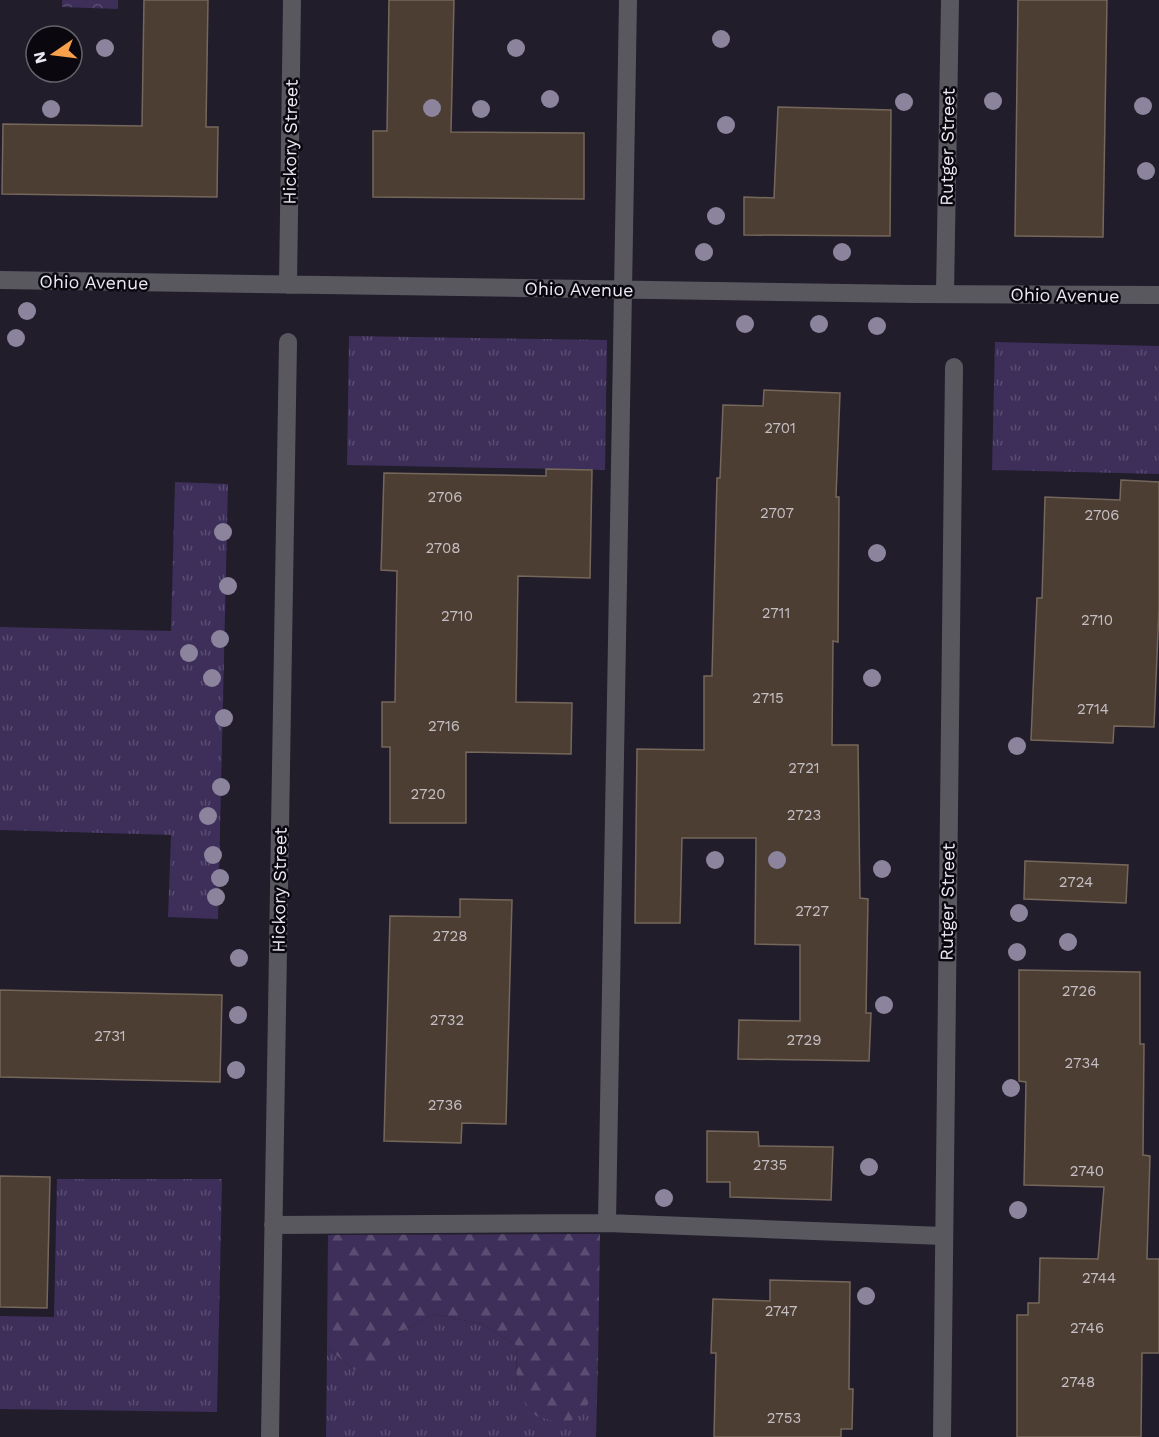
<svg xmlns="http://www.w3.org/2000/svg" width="1159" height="1437" font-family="'Work Sans',sans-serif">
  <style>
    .grass { fill: url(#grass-tufts) }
    .forest { fill: url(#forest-firs) }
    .park { fill: url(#park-crowns) }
    .building { fill: #4d3e33; stroke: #76675b; stroke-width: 1.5 }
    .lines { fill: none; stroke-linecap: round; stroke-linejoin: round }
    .minor { stroke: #59585f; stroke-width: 18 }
    .tree { fill: #8b849c }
    .labels { text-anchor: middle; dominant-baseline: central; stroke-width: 5; stroke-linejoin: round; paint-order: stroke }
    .number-label { font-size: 15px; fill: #c4bec3 }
    .street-label { font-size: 18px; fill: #ebe8f3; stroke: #0a080e }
  </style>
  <defs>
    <pattern id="grass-tufts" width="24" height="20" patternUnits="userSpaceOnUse" patternTransform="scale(1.5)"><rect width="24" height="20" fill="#3d2f5a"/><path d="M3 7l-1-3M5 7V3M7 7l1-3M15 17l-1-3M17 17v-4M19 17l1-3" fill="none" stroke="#594d72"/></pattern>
    <pattern id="forest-firs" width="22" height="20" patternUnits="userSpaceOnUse" patternTransform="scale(1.5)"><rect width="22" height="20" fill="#3d2f5a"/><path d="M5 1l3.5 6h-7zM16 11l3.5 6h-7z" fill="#594d72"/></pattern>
    <pattern id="park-crowns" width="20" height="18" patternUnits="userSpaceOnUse" patternTransform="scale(1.5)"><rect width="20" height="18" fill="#3d2f5a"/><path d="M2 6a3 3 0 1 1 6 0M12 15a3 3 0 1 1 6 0" fill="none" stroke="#594d72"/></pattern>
  </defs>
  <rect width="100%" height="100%" fill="#211d2b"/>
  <path class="grass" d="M 349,336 L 607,340 L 605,470 L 347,465 Z
    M 995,342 L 1159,346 L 1159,474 L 992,470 Z
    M 175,482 L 228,484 L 218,919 L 168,917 L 171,835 L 0,830 L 0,627 L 171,631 Z
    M 57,1179 L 222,1179 L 217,1412 L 0,1409 L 0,1316 L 54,1317 Z
    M 433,1314 L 482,1324 L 517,1346 L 516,1392 L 588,1403 L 598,1365 L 596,1437 L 326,1437 L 327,1347 L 354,1370 L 393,1336 Z"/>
  <path class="forest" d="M 600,1234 L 598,1365 L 588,1404 L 567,1425 L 536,1416 L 516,1391 L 517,1346 L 482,1324 L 433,1314 L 393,1336 L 379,1368 L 354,1370 L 327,1347 L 328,1235 Z"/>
  <path class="park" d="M 62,0 L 118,0 L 118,9 L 62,7 Z"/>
  <path class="building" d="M 144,0 L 208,0 L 206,127 L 218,127 L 217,197 L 2,194 L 3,124 L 142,126 Z
    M 389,0 L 454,0 L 451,132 L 584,133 L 584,199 L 373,197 L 373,131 L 387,131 Z
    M 1018,0 L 1107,0 L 1103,237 L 1015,236 Z
    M 778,107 L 891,110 L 890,236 L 744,235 L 744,197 L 774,198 Z
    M 764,390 L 840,393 L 836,497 L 839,497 L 838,642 L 833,641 L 832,745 L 858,745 L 860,898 L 868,899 L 866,1013 L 871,1013 L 869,1061 L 738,1059 L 739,1020 L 800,1021 L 800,945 L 755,944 L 756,838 L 682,838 L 680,923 L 635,923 L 637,749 L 704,750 L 704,676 L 712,676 L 717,478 L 720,478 L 723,405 L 763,406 Z
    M 546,469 L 592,470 L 590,578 L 518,576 L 516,702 L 572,703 L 571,754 L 466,752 L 466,823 L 390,823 L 390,747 L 382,747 L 382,702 L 395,702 L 397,571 L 381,570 L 384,473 L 546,476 Z
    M 1121,480 L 1159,482 L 1159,608 L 1154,727 L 1114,726 L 1113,743 L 1031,740 L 1037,598 L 1042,598 L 1045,497 L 1120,500 Z
    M 1025,861 L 1128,865 L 1126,903 L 1024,899 Z
    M 460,899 L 512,900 L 506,1124 L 462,1123 L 461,1143 L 384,1141 L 390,916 L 460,917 Z
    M 1019,970 L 1140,972 L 1140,1044 L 1144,1044 L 1143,1155 L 1150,1156 L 1147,1259 L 1159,1259 L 1159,1353 L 1142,1353 L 1141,1437 L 1017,1437 L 1017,1315 L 1028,1315 L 1028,1303 L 1039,1303 L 1040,1258 L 1098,1259 L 1104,1187 L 1024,1185 L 1026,1082 L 1019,1081 Z
    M 0,990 L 222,995 L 220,1082 L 0,1077 Z
    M 707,1131 L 758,1132 L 759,1146 L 833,1147 L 831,1200 L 730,1197 L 730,1182 L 707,1182 Z
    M 0,1176 L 50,1177 L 47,1308 L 0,1307 Z
    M 770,1280 L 850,1282 L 849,1389 L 853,1389 L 852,1429 L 841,1429 L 841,1437 L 714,1437 L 716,1353 L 711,1353 L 713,1299 L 770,1301 Z"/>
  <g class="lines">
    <path class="minor" d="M 0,280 L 914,294 L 1159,295
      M 288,285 L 292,0
      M 945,294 L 950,0
      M 607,1223 L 628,0
      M 273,1225 L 607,1223 L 943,1236
      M 270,1437 L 288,342
      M 942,1437 L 954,367"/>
  </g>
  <g class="tree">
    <circle cx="721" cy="39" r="9"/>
    <circle cx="105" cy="48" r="9"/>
    <circle cx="516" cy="48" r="9"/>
    <circle cx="550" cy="99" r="9"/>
    <circle cx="993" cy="101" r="9"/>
    <circle cx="904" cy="102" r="9"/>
    <circle cx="1143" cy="106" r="9"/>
    <circle cx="432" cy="108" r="9"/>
    <circle cx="51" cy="109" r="9"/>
    <circle cx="481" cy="109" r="9"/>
    <circle cx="726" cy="125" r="9"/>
    <circle cx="1146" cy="171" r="9"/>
    <circle cx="716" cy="216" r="9"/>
    <circle cx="704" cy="252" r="9"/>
    <circle cx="842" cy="252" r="9"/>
    <circle cx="27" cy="311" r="9"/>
    <circle cx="745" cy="324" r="9"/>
    <circle cx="819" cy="324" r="9"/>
    <circle cx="877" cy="326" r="9"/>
    <circle cx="16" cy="338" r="9"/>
    <circle cx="223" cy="532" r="9"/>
    <circle cx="877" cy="553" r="9"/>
    <circle cx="228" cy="586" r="9"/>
    <circle cx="220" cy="639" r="9"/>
    <circle cx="189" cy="653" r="9"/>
    <circle cx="212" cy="678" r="9"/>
    <circle cx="872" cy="678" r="9"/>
    <circle cx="224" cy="718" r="9"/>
    <circle cx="1017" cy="746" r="9"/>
    <circle cx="221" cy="787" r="9"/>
    <circle cx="208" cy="816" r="9"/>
    <circle cx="213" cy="855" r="9"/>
    <circle cx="715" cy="860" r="9"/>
    <circle cx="777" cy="860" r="9"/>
    <circle cx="882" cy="869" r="9"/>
    <circle cx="220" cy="878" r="9"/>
    <circle cx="216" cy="897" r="9"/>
    <circle cx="1019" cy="913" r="9"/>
    <circle cx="1068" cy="942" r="9"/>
    <circle cx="1017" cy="952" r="9"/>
    <circle cx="239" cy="958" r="9"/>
    <circle cx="884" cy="1005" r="9"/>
    <circle cx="238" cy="1015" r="9"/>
    <circle cx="236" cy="1070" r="9"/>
    <circle cx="1011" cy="1088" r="9"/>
    <circle cx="869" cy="1167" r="9"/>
    <circle cx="664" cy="1198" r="9"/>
    <circle cx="1018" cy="1210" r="9"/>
    <circle cx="866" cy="1296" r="9"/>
  </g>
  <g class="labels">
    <g class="number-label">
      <text x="780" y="428">2701</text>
      <text x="445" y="497">2706</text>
      <text x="777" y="513">2707</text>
      <text x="1102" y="515">2706</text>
      <text x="443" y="548">2708</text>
      <text x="776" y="613">2711</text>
      <text x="457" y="616">2710</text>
      <text x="1097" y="620">2710</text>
      <text x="768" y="698">2715</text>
      <text x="1093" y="709">2714</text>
      <text x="444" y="726">2716</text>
      <text x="804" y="768">2721</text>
      <text x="428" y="794">2720</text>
      <text x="804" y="815">2723</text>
      <text x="1076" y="882">2724</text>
      <text x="812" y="911">2727</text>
      <text x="450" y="936">2728</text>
      <text x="1079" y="991">2726</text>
      <text x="447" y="1020">2732</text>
      <text x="110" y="1036">2731</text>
      <text x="804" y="1040">2729</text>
      <text x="1082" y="1063">2734</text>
      <text x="445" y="1105">2736</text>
      <text x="770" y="1165">2735</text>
      <text x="1087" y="1171">2740</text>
      <text x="1099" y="1278">2744</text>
      <text x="781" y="1311">2747</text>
      <text x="1087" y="1328">2746</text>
      <text x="1078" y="1382">2748</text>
      <text x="784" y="1418">2753</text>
    </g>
    <g class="street-label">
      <text transform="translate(290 142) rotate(-89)">Hickory Street</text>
      <text transform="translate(947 147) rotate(-89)">Rutger Street</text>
      <text transform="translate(94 282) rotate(1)">Ohio Avenue</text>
      <text transform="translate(579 289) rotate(1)">Ohio Avenue</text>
      <text transform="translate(1065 295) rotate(1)">Ohio Avenue</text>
      <text transform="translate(279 890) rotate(-89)">Hickory Street</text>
      <text transform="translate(947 902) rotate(-89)">Rutger Street</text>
    </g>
  </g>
  <g transform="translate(54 54) rotate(256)"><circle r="28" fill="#0a080e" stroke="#64626a" stroke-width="1.5"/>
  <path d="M0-4.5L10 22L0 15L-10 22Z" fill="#f9a04d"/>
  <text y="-9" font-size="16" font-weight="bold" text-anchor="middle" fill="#ebe8f3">N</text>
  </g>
</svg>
